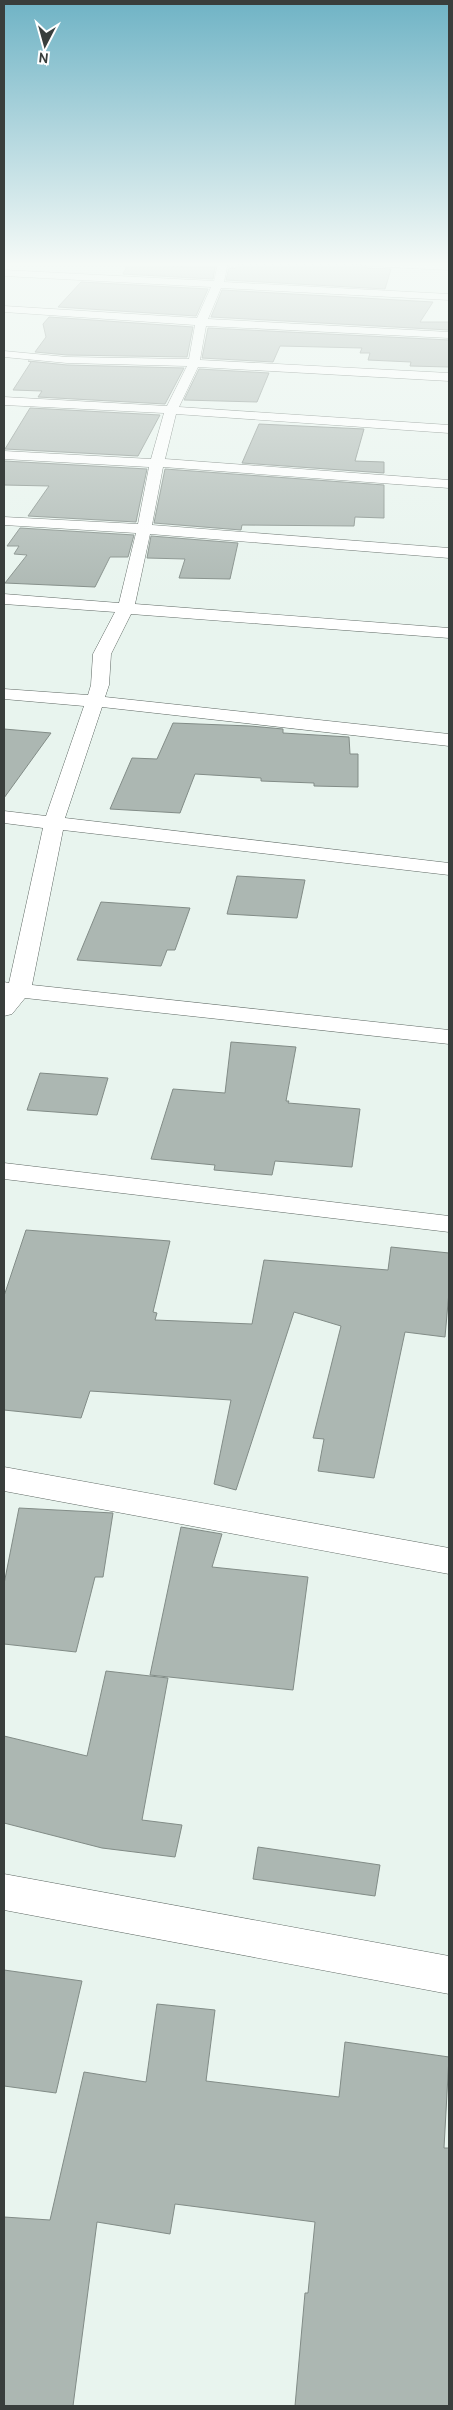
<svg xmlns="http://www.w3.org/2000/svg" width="453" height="2410" font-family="Cabin,sans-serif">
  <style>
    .building { fill: #acb7b2; stroke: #828c87 }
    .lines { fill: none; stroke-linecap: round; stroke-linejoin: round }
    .minor-casing { stroke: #5f6964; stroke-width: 1 }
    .minor { fill: #fff; fill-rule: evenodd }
  </style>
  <rect width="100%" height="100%" fill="#e8f4ee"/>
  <path class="building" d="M 240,263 L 345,263 L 360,264 L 367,268 L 391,269 L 385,289 L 226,280 L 229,268 L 236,268 Z
    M 127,266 L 141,266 L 215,267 L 213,279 L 123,274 Z
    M 81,282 L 208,289 L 196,316 L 58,307 Z
    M 222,290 L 433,302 L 420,322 L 449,322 L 449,330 L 211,317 Z
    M 49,317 L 193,327 L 187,357 L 67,355 L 35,352 L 46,337 L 43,324 Z
    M 208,328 L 449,340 L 449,367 L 410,366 L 411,362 L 368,360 L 370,353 L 360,353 L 362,348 L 280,346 L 273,362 L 202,358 Z
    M 28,361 L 67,365 L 184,368 L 165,404 L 38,397 L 42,391 L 13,390 L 31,362 Z
    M 199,369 L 269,373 L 257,402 L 184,400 Z
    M 30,408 L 160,415 L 138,456 L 5,449 Z
    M 259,424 L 364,429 L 355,461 L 384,462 L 384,473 L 242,463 Z
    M 4,461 L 147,469 L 136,522 L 28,516 L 49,486 L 4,485 Z
    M 165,469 L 384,485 L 384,518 L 355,517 L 354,526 L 242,525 L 241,530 L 154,523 Z
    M 20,528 L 134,535 L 128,557 L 110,557 L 95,587 L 5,583 L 27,555 L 14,554 L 19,546 L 7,546 Z
    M 151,536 L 238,543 L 230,579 L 179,578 L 185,559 L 147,558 Z
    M 173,723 L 250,726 L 283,729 L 283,733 L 349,737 L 350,754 L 358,754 L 358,787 L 314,786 L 314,783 L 261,781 L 261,778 L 195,774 L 180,813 L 110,809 L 132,758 L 157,759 Z
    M 4,729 L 51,733 L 4,798 Z
    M 237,876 L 305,880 L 297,918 L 227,914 Z
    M 101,902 L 190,908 L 175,950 L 167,950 L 161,966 L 77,960 Z
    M 231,1042 L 296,1047 L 286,1101 L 289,1101 L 288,1103 L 360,1109 L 352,1167 L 275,1161 L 272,1175 L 214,1170 L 215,1165 L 151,1159 L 173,1089 L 225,1093 Z
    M 40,1073 L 108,1078 L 97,1115 L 27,1110 Z
    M 26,1230 L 170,1241 L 153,1312 L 157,1313 L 155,1320 L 252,1324 L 264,1260 L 388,1270 L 391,1247 L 449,1253 L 449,1292 L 445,1337 L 405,1332 L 374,1478 L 318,1471 L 324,1439 L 313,1438 L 341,1326 L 294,1312 L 236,1490 L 214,1484 L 231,1400 L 90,1391 L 81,1418 L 4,1410 L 4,1296 Z
    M 19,1508 L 113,1513 L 103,1577 L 95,1577 L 76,1652 L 4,1644 L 4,1584 Z
    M 181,1527 L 222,1534 L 212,1567 L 308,1577 L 293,1690 L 150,1675 Z
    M 106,1671 L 168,1678 L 142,1820 L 182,1825 L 175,1857 L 102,1848 L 4,1823 L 4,1736 L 87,1756 Z
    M 258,1847 L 380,1865 L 375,1896 L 253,1879 Z
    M 4,1970 L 82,1981 L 56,2093 L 4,2086 Z
    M 157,2004 L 215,2010 L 206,2081 L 339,2097 L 345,2042 L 449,2057 L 444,2148 L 449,2148 L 449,2406 L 295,2406 L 305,2293 L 308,2293 L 315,2222 L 175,2204 L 170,2234 L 97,2222 L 73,2406 L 4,2406 L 4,2217 L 50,2220 L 84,2072 L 146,2082 Z"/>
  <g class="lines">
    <g class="minor-casing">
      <path id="minor" d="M 218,263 L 228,263 L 224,282 L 449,294 L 449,300 L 221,288 L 208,319 L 449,332 L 449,338 L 206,326 L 200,360 L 449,373 L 449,381 L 198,367 L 179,407 L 449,425 L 449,433 L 176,414 L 165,459 L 449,480 L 449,488 L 163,467 L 152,525 L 449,548 L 449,558 L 150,534 L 135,604 L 449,628 L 449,638 L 131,614 L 111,654 L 109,685 L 105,697 L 449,734 L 449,746 L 102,707 L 65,818 L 449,863 L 449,875 L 63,830 L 32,985 L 449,1030 L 449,1044 L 25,998 L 12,1014 L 4,1016 L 4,982 L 9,983 L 43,828 L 4,823 L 4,811 L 46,816 L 84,706 L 4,699 L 4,689 L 88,695 L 91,685 L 93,654 L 115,612 L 4,604 L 4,594 L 119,603 L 136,533 L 4,525 L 4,517 L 138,524 L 149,467 L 4,459 L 4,451 L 151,459 L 164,413 L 4,405 L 4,397 L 167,406 L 187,366 L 67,363 L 4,357 L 4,351 L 67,357 L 189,359 L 195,325 L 4,312 L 4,306 L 197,318 L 211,287 L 4,276 L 4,270 L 214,281 Z
        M 362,263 L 449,264 L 449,270 L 367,266 Z
        M 4,1163 L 449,1216 L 449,1232 L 4,1179 Z
        M 4,1467 L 449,1548 L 449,1574 L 4,1491 Z
        M 4,1874 L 449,1956 L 449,1994 L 4,1910 Z"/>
    </g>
    <use href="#minor" class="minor"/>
  </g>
  <linearGradient id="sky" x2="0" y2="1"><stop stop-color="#6fb3c5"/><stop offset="0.44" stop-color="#f5faf7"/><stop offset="1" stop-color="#f5faf7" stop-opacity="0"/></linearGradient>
  <rect width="453" height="600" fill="url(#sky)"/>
  <rect width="453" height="2410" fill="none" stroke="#393e3c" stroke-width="10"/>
  <g transform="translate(45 45) rotate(186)" stroke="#ffffff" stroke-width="4" paint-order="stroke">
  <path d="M0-4L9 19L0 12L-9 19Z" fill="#393e3c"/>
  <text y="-8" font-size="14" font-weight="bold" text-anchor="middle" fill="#393e3c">N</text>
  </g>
</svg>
